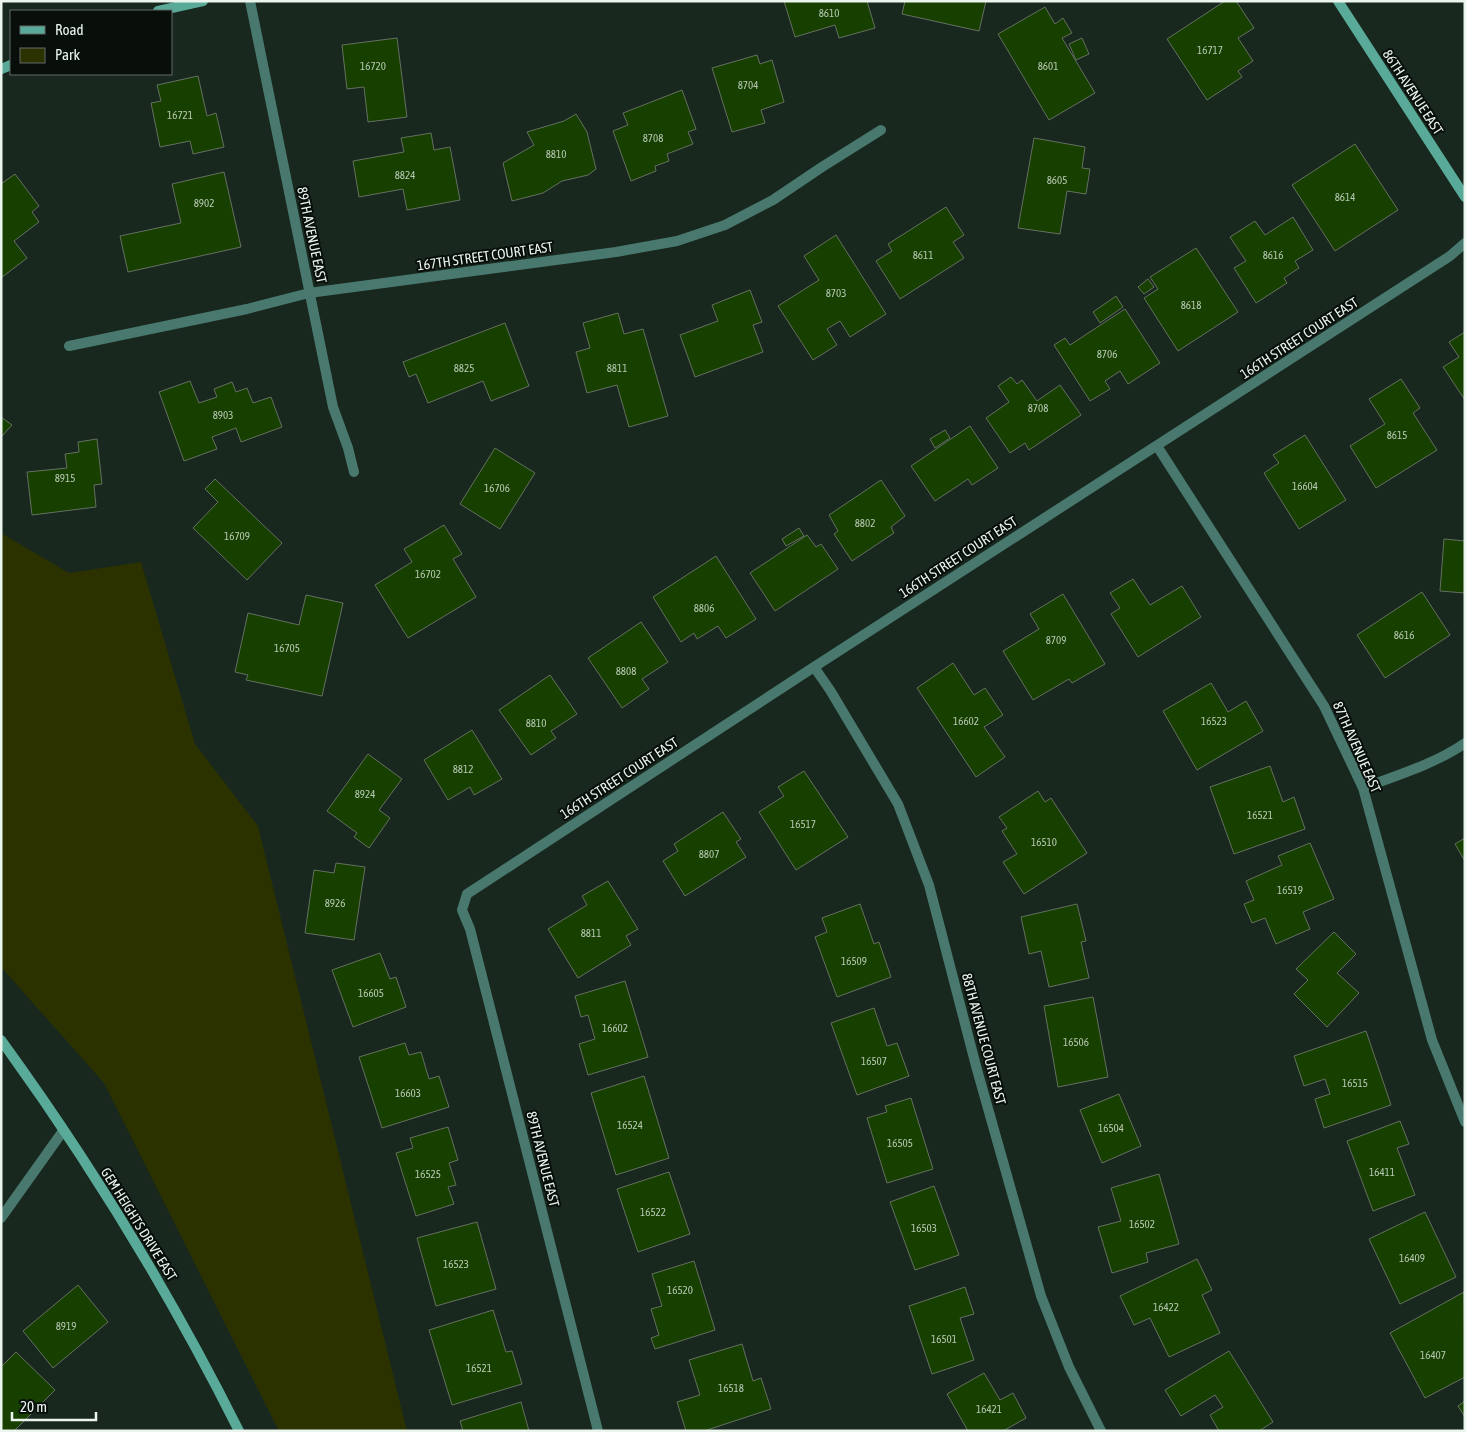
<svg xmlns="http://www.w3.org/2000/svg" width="1466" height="1432" font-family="'Asap Condensed',sans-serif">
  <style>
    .green { fill: #2b3200 }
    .building { fill: #163f00; stroke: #657060 }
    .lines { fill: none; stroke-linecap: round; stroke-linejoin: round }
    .street { stroke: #49796e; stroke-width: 10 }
    .secondary { stroke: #59aa98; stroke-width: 10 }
    .labels { text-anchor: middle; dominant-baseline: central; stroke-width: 4; stroke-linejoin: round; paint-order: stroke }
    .number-label { font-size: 11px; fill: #b6c8b2 }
    .street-label { font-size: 14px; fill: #ebf5ee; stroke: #080f0b }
  </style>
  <rect width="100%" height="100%" fill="#18281e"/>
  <path class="green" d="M 1,533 L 69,573 L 141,562 L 195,744 L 258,826 L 407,1431 L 279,1431 L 104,1083 L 1,967 Z"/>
  <path class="building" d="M 784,1 L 867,1 L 875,28 L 839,38 L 835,25 L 795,37 Z
    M 905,1 L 986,1 L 979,31 L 902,14 Z
    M 1225,1 L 1236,1 L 1254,28 L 1238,38 L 1253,61 L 1238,71 L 1242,77 L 1207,100 L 1167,39 Z
    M 1045,7 L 1055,24 L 1063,18 L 1072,33 L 1062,38 L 1095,93 L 1049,120 L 998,34 Z
    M 397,38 L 407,117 L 368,122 L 364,87 L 347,89 L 342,45 Z
    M 1082,38 L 1089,54 L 1076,60 L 1069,44 Z
    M 757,55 L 760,64 L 772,60 L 784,102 L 761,110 L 765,123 L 732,132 L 712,68 Z
    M 198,76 L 207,116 L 216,113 L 224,147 L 193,154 L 190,141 L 160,147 L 151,103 L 161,101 L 157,85 Z
    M 682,90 L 696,129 L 688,132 L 693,144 L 667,154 L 669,161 L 655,166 L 656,171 L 631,181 L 613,131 L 628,125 L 623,113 Z
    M 576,114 L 587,132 L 596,169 L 588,175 L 562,181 L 543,193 L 512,201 L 503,163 L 534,145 L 527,132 L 564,121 Z
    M 431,133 L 434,150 L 450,147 L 460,200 L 407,210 L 403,189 L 359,197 L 353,161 L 404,152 L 401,138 Z
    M 1034,138 L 1085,147 L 1082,168 L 1090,169 L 1086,194 L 1067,191 L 1060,234 L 1018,228 Z
    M 1355,144 L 1398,210 L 1335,251 L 1292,185 Z
    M 224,172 L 241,247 L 128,272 L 120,236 L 181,223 L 172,184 Z
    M 15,174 L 39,206 L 32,212 L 39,222 L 14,241 L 27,258 L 1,278 L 1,184 Z
    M 946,207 L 964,235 L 953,242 L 964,258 L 900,299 L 876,261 L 892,251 L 888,244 Z
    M 1293,217 L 1313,250 L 1295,261 L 1299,268 L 1284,278 L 1287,283 L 1256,303 L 1234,268 L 1246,261 L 1230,237 L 1255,221 L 1265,235 Z
    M 836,235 L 886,314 L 850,337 L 840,321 L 827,329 L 837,345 L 813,360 L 778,306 L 819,280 L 804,256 Z
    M 1196,248 L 1238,312 L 1178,351 L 1144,298 L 1158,289 L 1150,277 Z
    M 1148,279 L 1154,287 L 1144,294 L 1138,287 Z
    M 750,290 L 762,322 L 753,325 L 763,352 L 695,377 L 680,335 L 718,321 L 712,305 Z
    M 1116,296 L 1123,307 L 1100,323 L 1093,312 Z
    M 1125,309 L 1160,363 L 1128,384 L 1120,371 L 1105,381 L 1110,389 L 1090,401 L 1054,345 L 1065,338 L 1070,345 Z
    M 618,313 L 624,334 L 643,329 L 668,416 L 629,427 L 617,385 L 587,393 L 576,352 L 590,348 L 583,323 Z
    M 505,323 L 529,386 L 491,401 L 483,381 L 428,403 L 416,374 L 409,377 L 403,362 Z
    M 1465,332 L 1465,400 L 1443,367 L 1459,357 L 1449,342 Z
    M 1011,377 L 1017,384 L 1022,380 L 1037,401 L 1060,385 L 1081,415 L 1029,450 L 1025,443 L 1010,453 L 986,418 L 1009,402 L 998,386 Z
    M 1401,379 L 1420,408 L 1413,413 L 1437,450 L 1376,488 L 1350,446 L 1385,424 L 1369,399 Z
    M 190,381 L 199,403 L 217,397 L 214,389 L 232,382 L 236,392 L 247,388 L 253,403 L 271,397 L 282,427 L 241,442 L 236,428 L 212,437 L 217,449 L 184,461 L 159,392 Z
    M 1,417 L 12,425 L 1,437 Z
    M 970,426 L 998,468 L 972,485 L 968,479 L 935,501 L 911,466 Z
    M 945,430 L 950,438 L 935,448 L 930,439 Z
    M 1305,435 L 1346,500 L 1299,529 L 1264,473 L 1279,463 L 1273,455 Z
    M 97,439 L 102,484 L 94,485 L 96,507 L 32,515 L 27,472 L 67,468 L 65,454 L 79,452 L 78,442 Z
    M 495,448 L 535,473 L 500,529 L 460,504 Z
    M 215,479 L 282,543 L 247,580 L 193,528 L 218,502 L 205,489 Z
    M 881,480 L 905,516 L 891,527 L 894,533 L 852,561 L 834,534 L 838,531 L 829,515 Z
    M 444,525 L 462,554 L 453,559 L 476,597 L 408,638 L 375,585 L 412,562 L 404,549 Z
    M 799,528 L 804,536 L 786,546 L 782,539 Z
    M 807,535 L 816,547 L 821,544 L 838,569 L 775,611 L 750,573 Z
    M 1444,539 L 1465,541 L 1465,593 L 1440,591 Z
    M 716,556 L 756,619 L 726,638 L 718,626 L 697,639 L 694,633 L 681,642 L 653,597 Z
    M 1133,579 L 1150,605 L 1182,586 L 1201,617 L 1138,657 L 1111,614 L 1120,608 L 1110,593 Z
    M 1422,592 L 1450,635 L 1385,678 L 1357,635 Z
    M 1063,594 L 1105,664 L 1072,683 L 1069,679 L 1033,700 L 1003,651 L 1039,629 L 1030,614 Z
    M 306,595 L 343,603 L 322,696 L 246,680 L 248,675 L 235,672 L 248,613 L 299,625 Z
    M 641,622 L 668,662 L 642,679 L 649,689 L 622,708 L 588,658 Z
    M 953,663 L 974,695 L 985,688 L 1003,715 L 984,727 L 1005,757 L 976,777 L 917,688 Z
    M 550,675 L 577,714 L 551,731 L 556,738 L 531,755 L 499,710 Z
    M 1211,683 L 1228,712 L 1246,701 L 1263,731 L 1197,770 L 1163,711 Z
    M 472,730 L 502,779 L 474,795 L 470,787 L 448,800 L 424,760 Z
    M 368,754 L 402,779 L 379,810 L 390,818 L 369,848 L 354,837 L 357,833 L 327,811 Z
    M 1270,766 L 1283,802 L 1294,797 L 1305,829 L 1234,854 L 1210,787 Z
    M 804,771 L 848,837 L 796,870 L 759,812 L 784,796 L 778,787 Z
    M 1038,791 L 1045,802 L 1051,798 L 1087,853 L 1024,894 L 1003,862 L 1017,854 L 1002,831 L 1007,828 L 999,817 Z
    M 723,812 L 741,839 L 736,842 L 746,857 L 685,896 L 663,861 L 678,851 L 674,844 Z
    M 1465,838 L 1465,861 L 1455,844 Z
    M 1310,843 L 1334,899 L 1303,912 L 1310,929 L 1276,944 L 1265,918 L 1252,923 L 1244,904 L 1254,900 L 1246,881 L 1282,865 L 1278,856 Z
    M 336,863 L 365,867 L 354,940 L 305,933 L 314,870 L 334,873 Z
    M 608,881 L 638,929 L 626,936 L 631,945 L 578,978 L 548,929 L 587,905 L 582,896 Z
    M 860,904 L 874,944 L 879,942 L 891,977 L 837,997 L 815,937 L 827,932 L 822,918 Z
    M 1077,904 L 1086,941 L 1081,942 L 1089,978 L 1049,987 L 1041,951 L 1029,954 L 1021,917 Z
    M 1334,932 L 1356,954 L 1337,973 L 1359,993 L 1327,1027 L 1294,994 L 1308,980 L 1296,969 Z
    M 380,953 L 390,979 L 396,977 L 406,1007 L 353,1027 L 332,970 Z
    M 625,981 L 648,1057 L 588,1075 L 579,1044 L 595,1039 L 588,1015 L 581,1017 L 575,996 Z
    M 1093,997 L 1108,1077 L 1058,1087 L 1044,1006 Z
    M 874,1008 L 887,1046 L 897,1043 L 909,1076 L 857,1095 L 831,1023 Z
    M 1366,1031 L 1391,1105 L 1324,1128 L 1315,1099 L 1330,1094 L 1325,1079 L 1304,1086 L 1294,1056 Z
    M 405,1043 L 409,1055 L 421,1052 L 429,1079 L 439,1076 L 449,1107 L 382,1128 L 359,1057 Z
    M 644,1076 L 669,1158 L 616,1175 L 591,1093 Z
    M 1119,1094 L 1141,1146 L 1102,1163 L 1080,1110 Z
    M 911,1098 L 933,1169 L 887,1183 L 867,1118 L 887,1112 L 885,1106 Z
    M 1400,1121 L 1409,1144 L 1397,1148 L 1415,1195 L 1373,1211 L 1347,1141 Z
    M 448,1127 L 458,1160 L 449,1163 L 456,1185 L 448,1187 L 454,1204 L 416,1216 L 396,1153 L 413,1148 L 410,1138 Z
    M 669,1172 L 690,1234 L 638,1252 L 617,1189 Z
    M 1159,1174 L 1179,1244 L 1146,1253 L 1148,1262 L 1112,1273 L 1098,1227 L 1121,1221 L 1111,1188 Z
    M 934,1186 L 959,1255 L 915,1270 L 890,1202 Z
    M 1425,1212 L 1456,1277 L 1400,1304 L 1369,1239 Z
    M 477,1222 L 496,1289 L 436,1306 L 417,1238 Z
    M 1197,1259 L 1212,1290 L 1202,1295 L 1220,1333 L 1169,1357 L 1150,1318 L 1134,1325 L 1120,1296 Z
    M 694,1261 L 715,1330 L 655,1349 L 651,1338 L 659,1335 L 651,1309 L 662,1306 L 652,1274 Z
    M 78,1285 L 108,1322 L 53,1368 L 23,1331 Z
    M 965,1287 L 974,1314 L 960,1318 L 974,1360 L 932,1374 L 909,1306 Z
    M 1464,1292 L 1465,1377 L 1425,1398 L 1390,1333 Z
    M 493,1310 L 506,1352 L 512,1351 L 522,1384 L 452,1405 L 429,1330 Z
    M 742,1344 L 753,1381 L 761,1378 L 771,1409 L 704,1431 L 686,1431 L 677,1402 L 700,1395 L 689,1360 Z
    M 1229,1351 L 1273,1422 L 1259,1431 L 1219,1431 L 1210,1415 L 1223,1407 L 1215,1395 L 1181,1416 L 1165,1390 Z
    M 16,1352 L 55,1390 L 14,1431 L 1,1431 L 1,1367 Z
    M 984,1373 L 1000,1400 L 1013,1393 L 1026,1418 L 1003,1431 L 968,1431 L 947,1394 Z
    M 1465,1401 L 1465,1417 L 1458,1406 Z
    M 521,1402 L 529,1431 L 463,1431 L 460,1421 Z"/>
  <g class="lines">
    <path class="street" d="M 250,1 L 333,407 L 348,448 L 354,472
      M 69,346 L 247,309 L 309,293 L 616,252 L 677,241 L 725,225 L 773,200 L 822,167 L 881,130
      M 1157,446 L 1324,706 L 1363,788 L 1432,1040 L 1465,1122
      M 814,667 L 830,690 L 898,804 L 929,885 L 976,1066 L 1041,1296 L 1069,1367 L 1101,1431
      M 1363,788 C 1395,776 1437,763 1465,743
      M 1,1218 L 63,1131
      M 598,1431 L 470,929 L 462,910 L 467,894 L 814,667 L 1450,256 L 1465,243"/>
    <path class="secondary" d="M 1338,1 L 1465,197
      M 158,11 L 203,1
      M 1,69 L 11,65
      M 1,1040 C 91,1164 170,1293 239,1431"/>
  </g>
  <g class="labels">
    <g class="number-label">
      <text x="829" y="13">8610</text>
      <text x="1210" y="50">16717</text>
      <text x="373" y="66">16720</text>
      <text x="1048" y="66">8601</text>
      <text x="748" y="85">8704</text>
      <text x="180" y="115">16721</text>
      <text x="653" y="138">8708</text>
      <text x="556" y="154">8810</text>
      <text x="405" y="175">8824</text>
      <text x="1057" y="180">8605</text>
      <text x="1345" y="197">8614</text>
      <text x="204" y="203">8902</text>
      <text x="923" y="255">8611</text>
      <text x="1273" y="255">8616</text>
      <text x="836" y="293">8703</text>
      <text x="1191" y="305">8618</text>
      <text x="1107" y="354">8706</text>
      <text x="464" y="368">8825</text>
      <text x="617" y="368">8811</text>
      <text x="1038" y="408">8708</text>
      <text x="223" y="415">8903</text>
      <text x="1397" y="435">8615</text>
      <text x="65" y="478">8915</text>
      <text x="1305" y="486">16604</text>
      <text x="497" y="488">16706</text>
      <text x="865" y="523">8802</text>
      <text x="237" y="536">16709</text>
      <text x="428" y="574">16702</text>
      <text x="704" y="608">8806</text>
      <text x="1404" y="635">8616</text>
      <text x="1056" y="640">8709</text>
      <text x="287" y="648">16705</text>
      <text x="626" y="671">8808</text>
      <text x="966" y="721">16602</text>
      <text x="1214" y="721">16523</text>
      <text x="536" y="723">8810</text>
      <text x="463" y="769">8812</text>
      <text x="365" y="794">8924</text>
      <text x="1260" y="815">16521</text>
      <text x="803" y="824">16517</text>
      <text x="1044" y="842">16510</text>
      <text x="709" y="854">8807</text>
      <text x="1290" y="890">16519</text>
      <text x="335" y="903">8926</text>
      <text x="591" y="933">8811</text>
      <text x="854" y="961">16509</text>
      <text x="371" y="993">16605</text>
      <text x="615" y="1028">16602</text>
      <text x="1076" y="1042">16506</text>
      <text x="874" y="1061">16507</text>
      <text x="1355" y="1083">16515</text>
      <text x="408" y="1093">16603</text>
      <text x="630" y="1125">16524</text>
      <text x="1111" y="1128">16504</text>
      <text x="900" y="1143">16505</text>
      <text x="1382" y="1172">16411</text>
      <text x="428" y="1174">16525</text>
      <text x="653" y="1212">16522</text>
      <text x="1142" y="1224">16502</text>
      <text x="924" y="1228">16503</text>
      <text x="1412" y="1258">16409</text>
      <text x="456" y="1264">16523</text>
      <text x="680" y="1290">16520</text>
      <text x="1166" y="1307">16422</text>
      <text x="66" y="1326">8919</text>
      <text x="944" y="1339">16501</text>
      <text x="1433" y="1355">16407</text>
      <text x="479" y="1368">16521</text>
      <text x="731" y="1388">16518</text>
      <text x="989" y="1409">16421</text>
    </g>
    <g class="street-label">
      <text transform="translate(1413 92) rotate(57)">86TH AVENUE EAST</text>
      <text transform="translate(312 235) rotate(78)">89TH AVENUE EAST</text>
      <text transform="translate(485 256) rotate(-8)">167TH STREET COURT EAST</text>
      <text transform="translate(1299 338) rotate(-33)">166TH STREET COURT EAST</text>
      <text transform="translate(958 557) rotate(-33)">166TH STREET COURT EAST</text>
      <text transform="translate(1357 747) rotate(66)">87TH AVENUE EAST</text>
      <text transform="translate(619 778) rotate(-33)">166TH STREET COURT EAST</text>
      <text transform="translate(984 1039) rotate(75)">88TH AVENUE COURT EAST</text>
      <text transform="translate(543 1159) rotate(76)">89TH AVENUE EAST</text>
      <text transform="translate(139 1224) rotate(58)">GEM HEIGHTS DRIVE EAST</text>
    </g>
  </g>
  <rect width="1466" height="1432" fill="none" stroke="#ebf5ee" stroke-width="5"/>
  <rect x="10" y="10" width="162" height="65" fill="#080f0b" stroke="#636b66"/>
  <rect x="20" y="26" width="25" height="8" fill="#59aa98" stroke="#636b66"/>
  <text x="55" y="35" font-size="15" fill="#ebf5ee">Road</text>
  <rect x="20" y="48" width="25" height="15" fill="#2b3200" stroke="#636b66"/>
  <text x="55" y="60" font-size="15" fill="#ebf5ee">Park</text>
  <path d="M12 1412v8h84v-8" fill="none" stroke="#ebf5ee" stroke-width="2.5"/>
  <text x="20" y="1412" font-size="15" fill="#ebf5ee" stroke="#080f0b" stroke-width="4" paint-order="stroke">20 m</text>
</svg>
